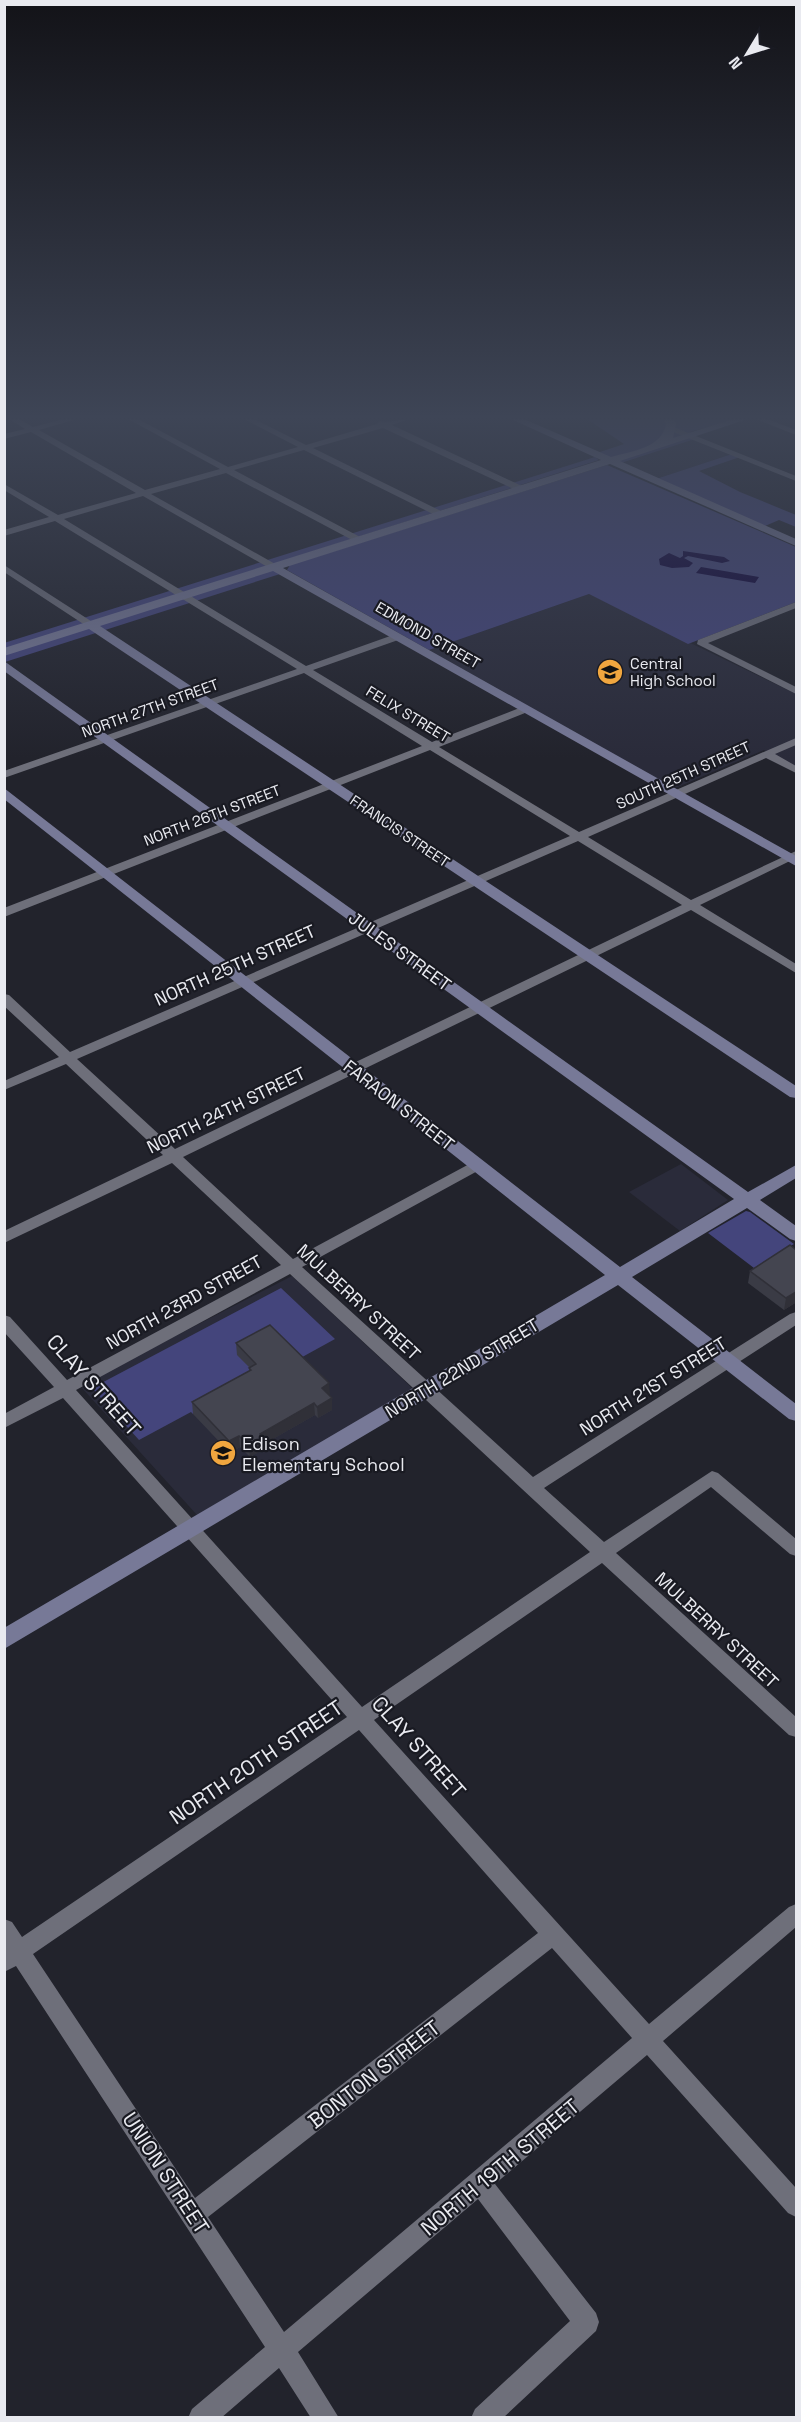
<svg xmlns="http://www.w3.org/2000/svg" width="801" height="2422" font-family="'Space Grotesk',sans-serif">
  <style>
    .built { fill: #2a2b3a }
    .green { fill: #44457c }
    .water { fill: #0d0139 }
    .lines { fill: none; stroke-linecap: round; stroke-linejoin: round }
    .street { fill: #6e6f7a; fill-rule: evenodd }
    .secondary { fill: #777997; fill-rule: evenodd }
    .wall { fill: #3a3b45 }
    .shaded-wall { fill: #303038 }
    .building { fill: #444550; stroke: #303038; stroke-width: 1.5 }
    .labels { text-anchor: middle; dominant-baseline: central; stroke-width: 4.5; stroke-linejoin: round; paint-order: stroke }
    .far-street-label { font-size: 15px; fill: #e9eaf0; stroke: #191a22 }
    .far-poi-label { font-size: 15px; fill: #e9eaf0; stroke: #191a22; text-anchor: start }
    .street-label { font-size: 18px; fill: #e9eaf0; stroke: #191a22 }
    .poi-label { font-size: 18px; fill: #e9eaf0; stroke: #191a22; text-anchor: start }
    .near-street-label { font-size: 21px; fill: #e9eaf0; stroke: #191a22 }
  </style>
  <rect width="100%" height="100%" fill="#22232c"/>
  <path class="built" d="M 695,439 L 732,454 L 656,479 L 621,463 Z
    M 589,594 L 796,694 L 796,767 L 764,750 L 678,787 L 671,787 L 429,650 Z
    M 681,1164 L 728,1200 L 680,1231 L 629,1192 Z
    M 292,1276 L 410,1386 L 412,1390 L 197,1515 L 82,1388 L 88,1381 Z"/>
  <path class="green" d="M 587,419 L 734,419 L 690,432 L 695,439 L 621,463 L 597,453 L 624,444 Z
    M 732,454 L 740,457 L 699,471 L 740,492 L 796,515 L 796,527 L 779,520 L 765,526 L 656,479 Z
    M 595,457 L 599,460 L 267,566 L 280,574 L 5,662 L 4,643 Z
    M 607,465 L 796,547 L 796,602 L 688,644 L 589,594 L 429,650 L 287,570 L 290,565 Z
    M 746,1211 L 750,1212 L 794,1244 L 754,1268 L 708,1233 Z
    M 281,1288 L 335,1339 L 295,1361 L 257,1375 L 193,1414 L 191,1412 L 139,1440 L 92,1388 Z"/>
  <path class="water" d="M 683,551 L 724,557 L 730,561 L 722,563 L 688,556 L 684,558 L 693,563 L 689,567 L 672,568 L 660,565 L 659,559 L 669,553 L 680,558 L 683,556 Z
    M 701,567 L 759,577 L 755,583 L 696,573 Z"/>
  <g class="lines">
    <path class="street" d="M 9,419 L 19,419 L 33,427 L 64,419 L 77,419 L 39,430 L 145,490 L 220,469 L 128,419 L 138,419 L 228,467 L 298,447 L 244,419 L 254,419 L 306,445 L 377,424 L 380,421 L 385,422 L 409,419 L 392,425 L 524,487 L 524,491 L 518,491 L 383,428 L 313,448 L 443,512 L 443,516 L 437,516 L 304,450 L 234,470 L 362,538 L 362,542 L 356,542 L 226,473 L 151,494 L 277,565 L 277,569 L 271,569 L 143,496 L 64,519 L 306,666 L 393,635 L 401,635 L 401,639 L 313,670 L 432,742 L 522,707 L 530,707 L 530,711 L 439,747 L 579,832 L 796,738 L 796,745 L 775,754 L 796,766 L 796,773 L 766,758 L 588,837 L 691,900 L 796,851 L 796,858 L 700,905 L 796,964 L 796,973 L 691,910 L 183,1157 L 293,1259 L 473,1162 L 483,1162 L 485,1165 L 483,1168 L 302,1267 L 533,1477 L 790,1314 L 796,1312 L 796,1325 L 544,1488 L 604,1542 L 712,1471 L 718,1473 L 796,1539 L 796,1556 L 790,1554 L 711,1487 L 616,1553 L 796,1717 L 796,1737 L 789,1735 L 602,1563 L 374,1720 L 649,2024 L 789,1907 L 796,1904 L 796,1927 L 663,2041 L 796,2188 L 796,2217 L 788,2213 L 647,2055 L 495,2184 L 596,2313 L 599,2322 L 596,2331 L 503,2418 L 471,2418 L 475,2409 L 570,2321 L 478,2199 L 298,2352 L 339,2418 L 311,2418 L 279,2368 L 221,2418 L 188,2418 L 192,2409 L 265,2347 L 16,1966 L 4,1972 L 4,1919 L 12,1922 L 22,1937 L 347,1717 L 63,1398 L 4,1428 L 4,1414 L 54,1387 L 4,1332 L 4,1315 L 10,1317 L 67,1380 L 281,1265 L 172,1163 L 4,1243 L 4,1231 L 163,1155 L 66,1064 L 4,1090 L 4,1081 L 59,1057 L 4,1006 L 4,994 L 9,995 L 70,1052 L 570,836 L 430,750 L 4,917 L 4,908 L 422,746 L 304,673 L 4,778 L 4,771 L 297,669 L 55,521 L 4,536 L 4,530 L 49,517 L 4,490 L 4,484 L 58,515 L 136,493 L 31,432 L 4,439 L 4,434 L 25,429 ZM 578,841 L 682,905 L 175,1149 L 77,1059 ZM 290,1274 L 590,1552 L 362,1707 L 76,1390 ZM 359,1730 L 538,1933 L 195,2198 L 33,1954 ZM 552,1948 L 632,2038 L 284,2332 L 208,2217 Z
      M 756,419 L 767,419 L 796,430 L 796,435 Z
      M 671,426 L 796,476 L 796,481 L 668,430 L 667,428 Z
      M 4,565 L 94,623 L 96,625 L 88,627 L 4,572 Z
      M 796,602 L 796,608 L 708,643 L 796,687 L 796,694 L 697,644 L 698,640 Z"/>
    <path class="secondary" d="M 511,419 L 524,419 L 611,457 C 632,451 662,448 666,424 L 663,419 L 673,419 L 676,424 L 673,438 L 733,419 L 748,419 L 620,461 L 796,539 L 796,546 L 610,464 L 283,568 L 796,856 L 796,866 L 273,571 L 100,626 L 796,1086 L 796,1098 L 790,1097 L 89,629 L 4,656 L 4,648 L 601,460 Z
      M 4,661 L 748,1192 L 796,1165 L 796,1178 L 760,1200 L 796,1226 L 796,1241 L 790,1239 L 747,1208 L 632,1277 L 796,1404 L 796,1421 L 789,1419 L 618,1285 L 4,1649 L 4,1628 L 605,1275 L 4,799 L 4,788 L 620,1267 L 734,1199 L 4,671 Z"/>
  </g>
  <path class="wall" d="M 796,1250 L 796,1304 L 795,1303 L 784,1310 L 748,1283 L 750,1271 Z
    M 236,1343 L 330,1395 L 329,1395 L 332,1398 L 332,1410 L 318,1418 L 315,1415 L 264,1444 L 264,1449 L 250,1457 L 240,1447 L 230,1453 L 193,1414 L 192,1402 L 249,1371 L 249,1367 L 237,1355 Z"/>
  <path class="shaded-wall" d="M 796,1292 L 795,1303 L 784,1310 L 786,1298 Z
    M 329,1383 L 330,1395 L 322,1399 L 322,1388 Z
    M 332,1398 L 332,1410 L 318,1418 L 317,1407 Z
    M 314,1403 L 315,1415 L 264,1444 L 264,1449 L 250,1457 L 249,1446 L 260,1434 Z
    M 239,1436 L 240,1447 L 230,1453 L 229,1441 Z"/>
  <path class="building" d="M 790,1245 L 796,1250 L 796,1292 L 786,1298 L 750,1271 Z
    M 270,1325 L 329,1383 L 322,1388 L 332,1398 L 317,1407 L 314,1403 L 260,1434 L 263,1438 L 249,1446 L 239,1436 L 229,1441 L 192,1402 L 251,1370 L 249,1368 L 256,1364 L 236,1343 Z"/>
  <linearGradient id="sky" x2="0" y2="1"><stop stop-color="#131318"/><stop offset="0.55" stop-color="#3e4556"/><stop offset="1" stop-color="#3e4556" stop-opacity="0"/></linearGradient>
  <rect width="801" height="758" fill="url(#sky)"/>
  <defs>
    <g id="school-disc" transform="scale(1.35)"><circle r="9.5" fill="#f0a63f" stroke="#191a22"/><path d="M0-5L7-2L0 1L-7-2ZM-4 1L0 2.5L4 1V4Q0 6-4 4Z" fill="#111"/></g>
  </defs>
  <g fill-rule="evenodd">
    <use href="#school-disc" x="610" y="672"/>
    <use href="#school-disc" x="223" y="1453"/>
  </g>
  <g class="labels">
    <g class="far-street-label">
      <text transform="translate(428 635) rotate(30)">EDMOND STREET</text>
      <text transform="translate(150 708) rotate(-20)">NORTH 27TH STREET</text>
      <text transform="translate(408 714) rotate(31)">FELIX STREET</text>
      <text transform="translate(683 775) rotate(-24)">SOUTH 25TH STREET</text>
      <text transform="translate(212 815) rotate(-21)">NORTH 26TH STREET</text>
      <text transform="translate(400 831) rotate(34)">FRANCIS STREET</text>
    </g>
    <g class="far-poi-label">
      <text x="630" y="663">Central<tspan x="630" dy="17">High School</tspan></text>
    </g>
    <g class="street-label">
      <text transform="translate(400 951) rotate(36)">JULES STREET</text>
      <text transform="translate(235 965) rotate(-24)">NORTH 25TH STREET</text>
      <text transform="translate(399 1105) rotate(38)">FARAON STREET</text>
      <text transform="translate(226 1110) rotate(-26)">NORTH 24TH STREET</text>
      <text transform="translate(184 1302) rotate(-29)">NORTH 23RD STREET</text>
      <text transform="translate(359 1302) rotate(43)">MULBERRY STREET</text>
      <text transform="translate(462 1368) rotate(-31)">NORTH 22ND STREET</text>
      <text transform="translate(653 1386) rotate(-32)">NORTH 21ST STREET</text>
      <text transform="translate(717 1630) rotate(43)">MULBERRY STREET</text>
    </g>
    <g class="poi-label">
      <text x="242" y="1443">Edison<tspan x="242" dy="21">Elementary School</tspan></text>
    </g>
    <g class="near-street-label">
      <text transform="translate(94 1385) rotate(48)">CLAY STREET</text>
      <text transform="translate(419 1747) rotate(48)">CLAY STREET</text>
      <text transform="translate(256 1762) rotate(-34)">NORTH 20TH STREET</text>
      <text transform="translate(374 2074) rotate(-38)">BONTON STREET</text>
      <text transform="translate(500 2167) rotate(-40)">NORTH 19TH STREET</text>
      <text transform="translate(166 2173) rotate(57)">UNION STREET</text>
    </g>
  </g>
  <rect width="801" height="2422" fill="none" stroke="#e9eaf0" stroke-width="12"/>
  <g transform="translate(747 54) rotate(232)" stroke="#191a22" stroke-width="4.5" paint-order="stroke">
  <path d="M0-4.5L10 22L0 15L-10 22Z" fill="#e9eaf0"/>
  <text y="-9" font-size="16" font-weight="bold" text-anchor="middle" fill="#e9eaf0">N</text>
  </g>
</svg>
